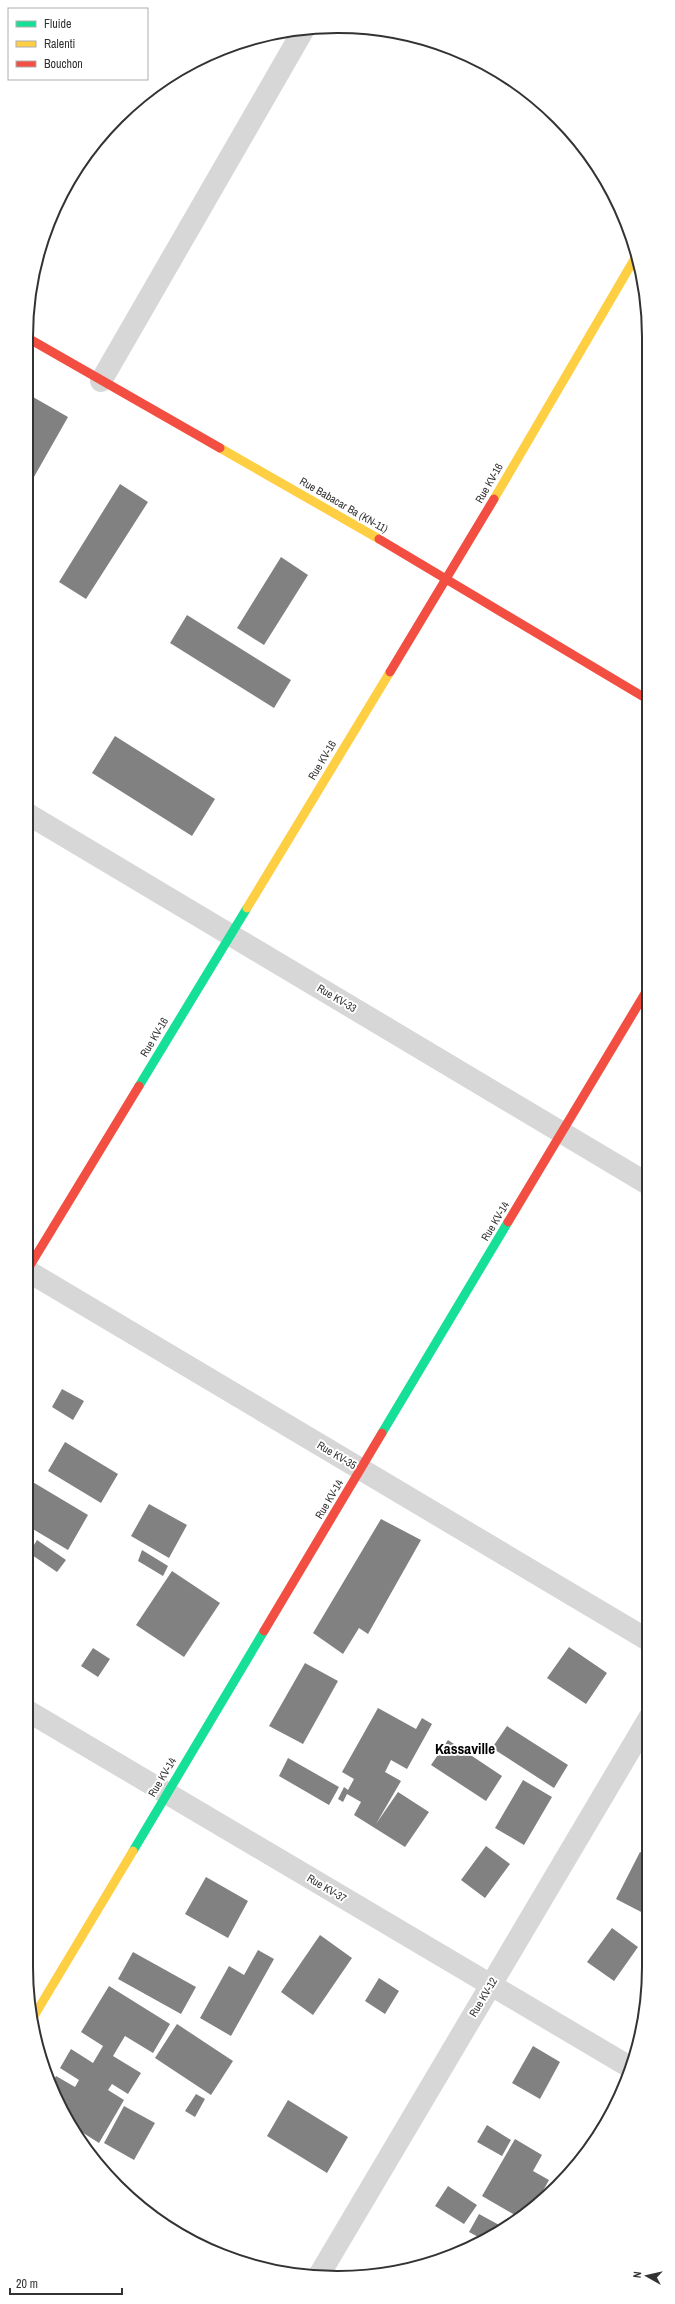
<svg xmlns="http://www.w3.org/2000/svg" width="675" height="2304" font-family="'Archivo Narrow',sans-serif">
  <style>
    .building { fill: #818181 }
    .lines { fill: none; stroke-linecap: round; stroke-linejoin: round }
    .street { stroke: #d7d7d7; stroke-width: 22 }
    .fast { stroke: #16e098; stroke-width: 9 }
    .slow { stroke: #ffcf43; stroke-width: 9 }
    .jam { stroke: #f24e42; stroke-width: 9 }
    .labels { text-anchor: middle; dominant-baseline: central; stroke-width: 4; stroke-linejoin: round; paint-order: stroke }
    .street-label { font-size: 11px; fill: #333; stroke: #fff }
    .district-label { font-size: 15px; font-weight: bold; fill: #000; stroke: #fff }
    .rim { fill: none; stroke: #333; stroke-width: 2 }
  </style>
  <rect width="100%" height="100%" fill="#fff"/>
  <path class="building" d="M 26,393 L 68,417 L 26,491 Z
    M 120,484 L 148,502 L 86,599 L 59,582 Z
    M 281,557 L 308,575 L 264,645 L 237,628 Z
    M 187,615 L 291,680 L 274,708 L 170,643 Z
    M 115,736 L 215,799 L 192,836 L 92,773 Z
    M 26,861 L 33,866 L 26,876 Z
    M 62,1389 L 84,1401 L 73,1420 L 52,1407 Z
    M 65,1442 L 118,1474 L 101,1503 L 48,1471 Z
    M 26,1478 L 88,1515 L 68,1550 L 26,1525 Z
    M 149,1504 L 187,1525 L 169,1558 L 131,1536 Z
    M 381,1519 L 421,1540 L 368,1634 L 359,1628 L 343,1654 L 313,1633 Z
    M 37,1540 L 66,1560 L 57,1572 L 29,1553 Z
    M 142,1550 L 168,1566 L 163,1576 L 138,1561 Z
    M 172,1571 L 220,1603 L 184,1657 L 136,1625 Z
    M 569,1647 L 607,1673 L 586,1704 L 547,1678 Z
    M 93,1648 L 110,1659 L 98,1677 L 81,1666 Z
    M 305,1663 L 338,1681 L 303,1744 L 269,1726 Z
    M 378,1708 L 416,1729 L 422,1718 L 432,1724 L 407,1769 L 391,1760 L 385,1772 L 401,1781 L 376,1824 L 398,1792 L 429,1812 L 405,1847 L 354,1815 L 361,1802 L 347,1794 L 343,1802 L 338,1799 L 344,1787 L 348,1790 L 354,1779 L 342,1772 Z
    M 507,1726 L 568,1765 L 554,1788 L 492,1748 Z
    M 448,1740 L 502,1776 L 486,1801 L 431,1765 Z
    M 288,1758 L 339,1787 L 329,1805 L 279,1776 Z
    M 523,1780 L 552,1797 L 524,1845 L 495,1828 Z
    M 486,1846 L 510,1864 L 485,1898 L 461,1880 Z
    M 640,1852 L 649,1856 L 649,1916 L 616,1899 Z
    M 206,1877 L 248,1901 L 228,1938 L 185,1914 Z
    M 612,1928 L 638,1947 L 614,1981 L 587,1962 Z
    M 320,1935 L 352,1958 L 313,2015 L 281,1992 Z
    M 258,1950 L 274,1959 L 231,2036 L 200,2018 L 229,1966 L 244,1975 Z
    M 133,1952 L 196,1987 L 181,2014 L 118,1979 Z
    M 379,1978 L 399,1991 L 385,2014 L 365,2001 Z
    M 109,1986 L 170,2024 L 153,2053 L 125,2036 L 113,2056 L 141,2073 L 128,2094 L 112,2084 L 108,2090 L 124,2100 L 99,2143 L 77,2129 L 50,2086 L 56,2076 L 75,2087 L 79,2080 L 60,2068 L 71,2049 L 93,2063 L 103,2046 L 81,2032 Z
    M 177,2024 L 233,2061 L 211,2095 L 155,2058 Z
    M 533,2046 L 560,2062 L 540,2099 L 512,2083 Z
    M 196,2094 L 205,2099 L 195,2117 L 185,2111 Z
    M 288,2100 L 348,2137 L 327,2173 L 267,2136 Z
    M 124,2106 L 155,2123 L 134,2160 L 104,2143 Z
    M 487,2125 L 511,2140 L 502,2156 L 477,2142 Z
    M 515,2139 L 542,2155 L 533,2171 L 549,2180 L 539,2198 L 542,2200 L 520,2218 L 482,2196 Z
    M 448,2186 L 477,2205 L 464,2224 L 435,2206 Z
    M 479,2214 L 501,2226 L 497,2232 L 484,2240 L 469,2232 Z"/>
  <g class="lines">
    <path class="street" d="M 101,381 L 304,29
      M 26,813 L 648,1184
      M 26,1270 L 648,1640
      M 26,1710 L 628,2066
      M 318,2277 L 649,1718"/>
    <path class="fast" d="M 139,1086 L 247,908
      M 382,1433 L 508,1222
      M 133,1851 L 264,1631"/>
    <path class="slow" d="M 220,448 L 379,539
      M 494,499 L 635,258
      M 247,908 L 390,672
      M 31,2021 L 133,1851"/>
    <path class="jam" d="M 26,337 L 220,448
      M 379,539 L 647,699
      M 390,672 L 494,499
      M 508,1222 L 647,990
      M 26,1272 L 139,1086
      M 264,1631 L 382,1433"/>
  </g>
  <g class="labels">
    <g class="street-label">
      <text transform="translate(489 483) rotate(-60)">Rue KV-16</text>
      <text transform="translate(344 505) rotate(30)">Rue Babacar Ba (KN-11)</text>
      <text transform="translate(322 760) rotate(-59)">Rue KV-16</text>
      <text transform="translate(337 998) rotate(31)">Rue KV-33</text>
      <text transform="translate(154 1037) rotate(-59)">Rue KV-16</text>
      <text transform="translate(495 1221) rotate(-59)">Rue KV-14</text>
      <text transform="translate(337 1455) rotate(31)">Rue KV-35</text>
      <text transform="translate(329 1499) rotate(-59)">Rue KV-14</text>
      <text transform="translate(162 1777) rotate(-59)">Rue KV-14</text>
      <text transform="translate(327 1888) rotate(31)">Rue KV-37</text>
      <text transform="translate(483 1997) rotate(-59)">Rue KV-12</text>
    </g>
    <g class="district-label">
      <text x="465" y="1748">Kassaville</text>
    </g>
  </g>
  <path d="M0 0H675V2304H0ZM337 33H338A304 304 0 0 1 642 337V1967A304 304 0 0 1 338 2271H337A304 304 0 0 1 33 1967V337A304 304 0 0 1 337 33Z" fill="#fff" fill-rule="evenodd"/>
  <path class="rim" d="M337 33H338A304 304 0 0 1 642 337V1967A304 304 0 0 1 338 2271H337A304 304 0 0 1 33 1967V337A304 304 0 0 1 337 33Z"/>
  <rect x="8" y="8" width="140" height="72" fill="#ffffff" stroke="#adadad"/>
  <rect x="16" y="21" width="20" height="6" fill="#16e098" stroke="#adadad"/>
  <text x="44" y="28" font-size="12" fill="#333333">Fluide</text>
  <rect x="16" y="41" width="20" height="6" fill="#ffcf43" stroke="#adadad"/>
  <text x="44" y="48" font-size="12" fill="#333333">Ralenti</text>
  <rect x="16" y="61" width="20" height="6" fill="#f24e42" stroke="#adadad"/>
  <text x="44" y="68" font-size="12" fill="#333333">Bouchon</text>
  <g transform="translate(647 2276) rotate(278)" stroke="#ffffff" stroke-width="3" paint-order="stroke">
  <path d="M0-3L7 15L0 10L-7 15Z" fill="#333333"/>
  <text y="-6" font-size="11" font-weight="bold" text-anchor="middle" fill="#333333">N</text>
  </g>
  <path d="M10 2288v6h112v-6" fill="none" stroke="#333333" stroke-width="2"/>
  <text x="16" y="2288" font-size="12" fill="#333333" stroke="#ffffff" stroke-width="3" paint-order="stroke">20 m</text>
</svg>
